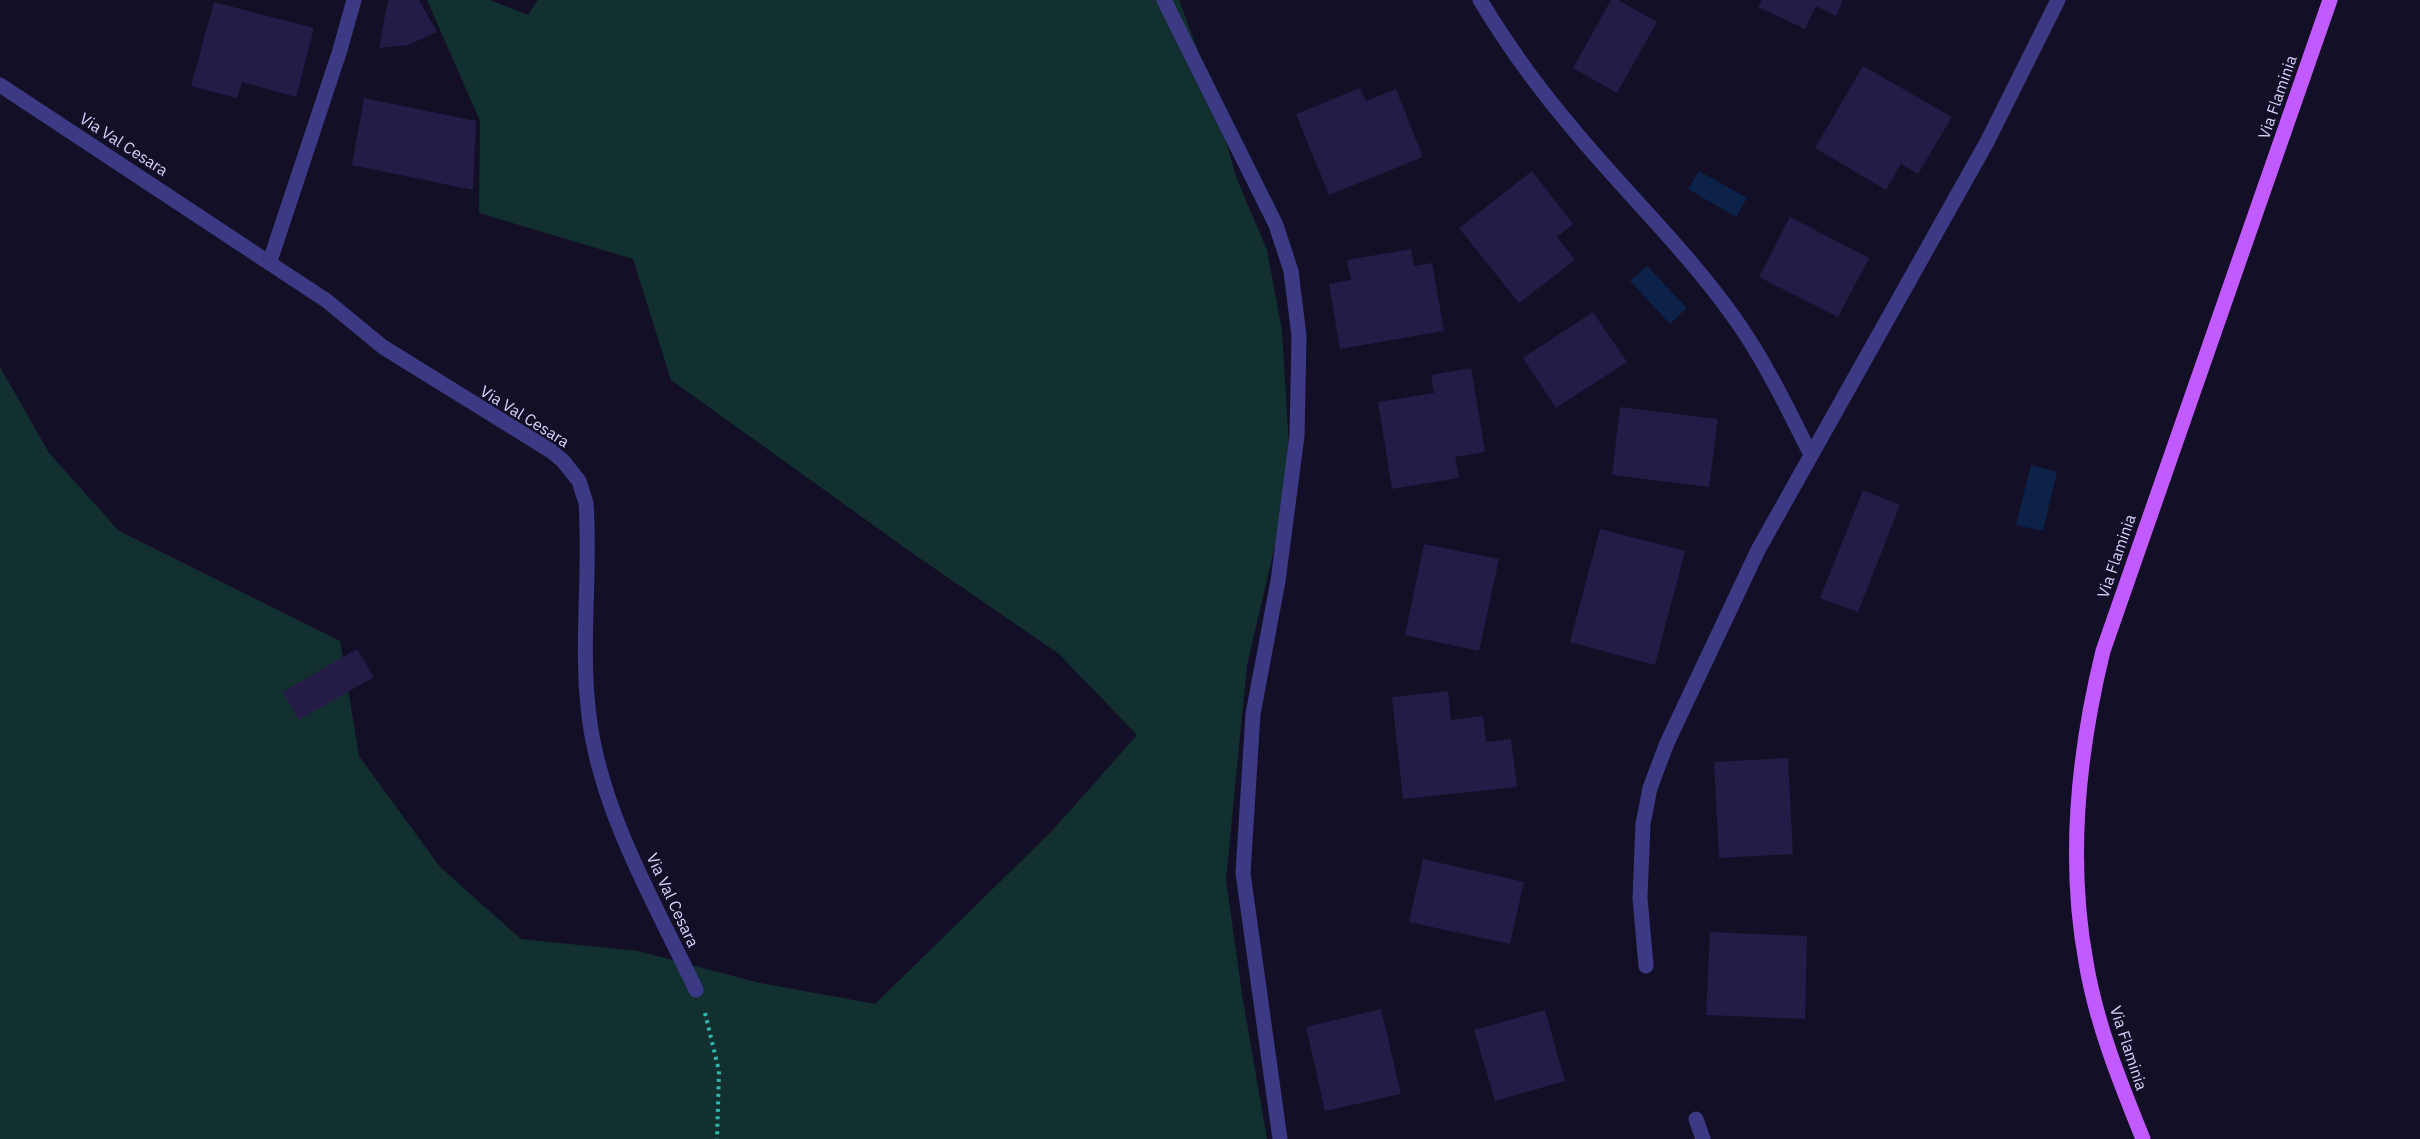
<svg xmlns="http://www.w3.org/2000/svg" width="2420" height="1139" font-family="'IBM Plex Sans',sans-serif">
  <style>
    .green { fill: #12302f }
    .water { fill: #0c2248 }
    .building { fill: #241b47 }
    .lines { fill: none; stroke-linecap: round; stroke-linejoin: round }
    .path { stroke: #2fb8b0; stroke-width: 4; stroke-dasharray: 3 4.5; stroke-linecap: butt }
    .service { stroke: #3d3a85; stroke-width: 15 }
    .minor { stroke: #3d3a85; stroke-width: 15 }
    .primary { stroke: #c25bff; stroke-width: 15 }
    .labels { text-anchor: middle; dominant-baseline: central; stroke-width: 4.5; stroke-linejoin: round; paint-order: stroke }
    .street-label { font-size: 16px; fill: #d9d4ff; stroke: #130f26 }
  </style>
  <rect width="100%" height="100%" fill="#130f26"/>
  <path class="green" d="M 427,0 L 490,0 L 528,15 L 538,0 L 1179,0 L 1203,64 L 1237,179 L 1267,250 L 1282,331 L 1289,446 L 1278,533 L 1247,665 L 1226,880 L 1242,994 L 1267,1139 L 0,1139 L 0,367 L 49,453 L 119,531 L 340,641 L 359,756 L 440,867 L 521,939 L 638,951 L 760,983 L 875,1004 L 1051,832 L 1137,735 L 1059,654 L 915,555 L 671,380 L 633,259 L 479,213 L 480,121 Z"/>
  <path class="water" d="M 1699,171 L 1747,198 L 1736,217 L 1688,189 Z
    M 1647,266 L 1687,308 L 1670,324 L 1630,281 Z
    M 2031,465 L 2057,472 L 2043,531 L 2016,525 Z"/>
  <path class="building" d="M 388,0 L 419,0 L 437,32 L 408,45 L 379,48 Z
    M 1611,0 L 1618,0 L 1657,22 L 1617,93 L 1573,68 Z
    M 1762,0 L 1843,0 L 1836,16 L 1816,6 L 1805,29 L 1758,7 Z
    M 214,2 L 314,28 L 296,97 L 242,82 L 237,98 L 191,86 Z
    M 1863,66 L 1952,117 L 1918,174 L 1901,164 L 1886,190 L 1815,148 Z
    M 1360,88 L 1366,101 L 1396,89 L 1423,157 L 1329,195 L 1296,114 Z
    M 364,98 L 476,121 L 473,190 L 352,165 Z
    M 1532,171 L 1573,224 L 1557,237 L 1575,260 L 1519,303 L 1459,228 Z
    M 1790,217 L 1869,258 L 1838,317 L 1759,277 Z
    M 1411,249 L 1414,266 L 1432,263 L 1444,331 L 1340,349 L 1329,284 L 1351,280 L 1347,260 Z
    M 1593,312 L 1627,362 L 1556,408 L 1523,358 Z
    M 1471,368 L 1485,452 L 1455,457 L 1459,478 L 1392,489 L 1378,402 L 1434,393 L 1431,375 Z
    M 1620,407 L 1718,419 L 1709,487 L 1612,475 Z
    M 1863,490 L 1900,505 L 1858,612 L 1820,598 Z
    M 1600,529 L 1685,551 L 1655,665 L 1570,642 Z
    M 1424,544 L 1499,559 L 1479,651 L 1405,635 Z
    M 357,649 L 374,677 L 299,720 L 283,692 Z
    M 1448,691 L 1451,720 L 1483,716 L 1486,742 L 1511,739 L 1517,787 L 1403,799 L 1392,697 Z
    M 1788,758 L 1793,854 L 1719,858 L 1714,762 Z
    M 1423,859 L 1524,882 L 1510,944 L 1409,922 Z
    M 1710,932 L 1807,936 L 1805,1019 L 1706,1015 Z
    M 1381,1009 L 1401,1094 L 1325,1111 L 1306,1027 Z
    M 1545,1010 L 1565,1081 L 1495,1101 L 1474,1030 Z"/>
  <g class="lines">
    <path class="path" d="M 705,1013 L 719,1071 L 717,1139"/>
    <path class="service" d="M 0,85 L 327,301 L 383,347 L 551,451 L 563,461 L 579,481 L 586,503 C 591,574 580,645 589,716 C 601,813 655,903 696,990"/>
    <path class="minor" d="M 1164,0 L 1276,225 L 1291,271 L 1299,336 L 1297,436 L 1278,581 L 1253,714 L 1243,873 L 1280,1139
      M 1480,0 C 1507,45 1539,89 1573,129 C 1625,192 1685,249 1733,316 C 1764,359 1787,407 1811,455
      M 270,261 L 340,50 L 354,0
      M 1646,966 L 1640,898 L 1643,824 L 1650,788 L 1667,743 L 1758,550 L 1987,142 L 2058,0
      M 1696,1119 L 1703,1139"/>
    <path class="primary" d="M 2143,1139 C 2120,1082 2096,1023 2086,962 C 2067,859 2078,753 2103,651 L 2330,0"/>
  </g>
  <g class="labels">
    <g class="street-label">
      <text transform="translate(2277 97) rotate(-71)">Via Flaminia</text>
      <text transform="translate(124 144) rotate(33)">Via Val Cesara</text>
      <text transform="translate(525 416) rotate(32)">Via Val Cesara</text>
      <text transform="translate(2116 556) rotate(-71)">Via Flaminia</text>
      <text transform="translate(673 900) rotate(65)">Via Val Cesara</text>
      <text transform="translate(2129 1048) rotate(72)">Via Flaminia</text>
    </g>
  </g>
</svg>
